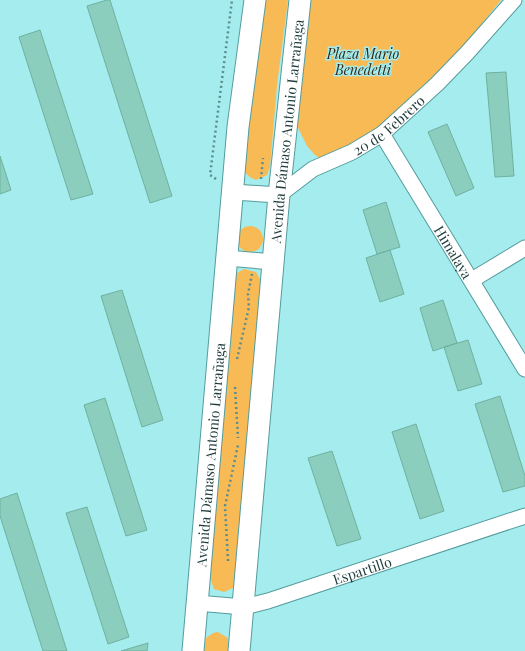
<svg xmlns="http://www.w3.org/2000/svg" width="525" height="651" font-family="'Playfair Display',serif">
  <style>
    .green { fill: #f8ba54 }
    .building { fill: #8bcebd; stroke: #6fb1a1 }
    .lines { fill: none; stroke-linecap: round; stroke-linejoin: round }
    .street-casing { stroke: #549c9d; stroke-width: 17 }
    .secondary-casing { stroke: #549c9d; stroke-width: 23 }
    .path { stroke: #5c8d8e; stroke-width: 2.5; stroke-dasharray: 2 3; stroke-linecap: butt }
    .street { stroke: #fff; stroke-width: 15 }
    .secondary { stroke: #fff; stroke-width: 21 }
    .labels { text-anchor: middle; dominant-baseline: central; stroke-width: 3; stroke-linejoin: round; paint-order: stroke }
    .park-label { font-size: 14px; font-style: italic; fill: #352916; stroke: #a4eced }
    .street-label { font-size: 14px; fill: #1d3b3b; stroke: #a4eced }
  </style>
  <rect width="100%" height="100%" fill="#a4eced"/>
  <path class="green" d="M 261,0 L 288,0 L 277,85 L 270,167 L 267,175 L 256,180 C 248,177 245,174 243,165 Z
    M 308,0 L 501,0 L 455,57 L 378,128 L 356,143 L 321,159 L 315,155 L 307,146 L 297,126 Z
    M237 239a13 13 0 1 1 26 0a13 13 0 1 1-26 0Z
    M 244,269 L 256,272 L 261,281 L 235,584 L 233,588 L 224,592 L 214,589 L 210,578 L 234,277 L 237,273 Z
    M 218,632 L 228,638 L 229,651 L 204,651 L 206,638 L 213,633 Z"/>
  <path class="building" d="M 107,0 L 110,0 L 172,196 L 150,203 L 87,6 Z
    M 40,30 L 93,194 L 71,200 L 19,37 Z
    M 506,72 L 514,176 L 495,177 L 486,73 Z
    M 447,124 L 474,188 L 456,196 L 428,132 Z
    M 0,156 L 11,190 L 0,194 Z
    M 386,202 L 400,247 L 377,254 L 363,210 Z
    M 390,250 L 404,294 L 380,302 L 366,258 Z
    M 122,290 L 163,420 L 142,427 L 101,296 Z
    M 443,300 L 457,343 L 433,351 L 420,308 Z
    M 468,340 L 482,384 L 458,391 L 444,347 Z
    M 500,396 L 525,476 L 525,486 L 503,492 L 475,404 Z
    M 105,398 L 147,530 L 126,536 L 84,405 Z
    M 416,424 L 444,511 L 420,519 L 392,432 Z
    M 332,451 L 361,539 L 337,546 L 308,458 Z
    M 17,493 L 67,651 L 43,651 L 0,516 L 0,499 Z
    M 87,507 L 129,637 L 108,644 L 66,513 Z
    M 148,643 L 147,651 L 121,651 Z"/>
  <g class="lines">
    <g class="street-casing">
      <g id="street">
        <path id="s1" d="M 382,134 L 525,369"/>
        <path id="s2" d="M 233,192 L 279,195 L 313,169 L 352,152 L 382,134 L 437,84 L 467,53 L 514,0"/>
        <path d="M 227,258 L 273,262"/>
        <path d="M 472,280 L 525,248"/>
        <path id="s3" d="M 197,603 L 244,607 L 268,601 L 525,516"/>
      </g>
    </g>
    <g class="secondary-casing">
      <g id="secondary">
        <path id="s4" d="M 193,651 L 238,127 L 255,0"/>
        <path id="s5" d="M 239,651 L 279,195 L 300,0"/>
      </g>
    </g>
    <path class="path" d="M 216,179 L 210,175 L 232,0
      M 261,179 L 263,158
      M 237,359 L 249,307 L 248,294 L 252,274
      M 235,387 L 238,438
      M 228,561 L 225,506 L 238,445"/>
    <use href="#street" class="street"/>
    <use href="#secondary" class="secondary"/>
  </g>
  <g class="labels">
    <g class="park-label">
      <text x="363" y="53">Plaza Mario<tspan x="363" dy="16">Benedetti</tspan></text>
    </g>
    <g class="street-label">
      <text stroke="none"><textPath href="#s2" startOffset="177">20 de Febrero</textPath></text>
      <text stroke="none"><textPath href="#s5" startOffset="522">Avenida Dámaso Antonio Larrañaga</textPath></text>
      <text stroke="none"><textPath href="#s1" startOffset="138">Himalaya</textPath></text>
      <text stroke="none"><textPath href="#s4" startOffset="197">Avenida Dámaso Antonio Larrañaga</textPath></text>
      <text stroke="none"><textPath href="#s3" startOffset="171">Espartillo</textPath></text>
    </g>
  </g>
</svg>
